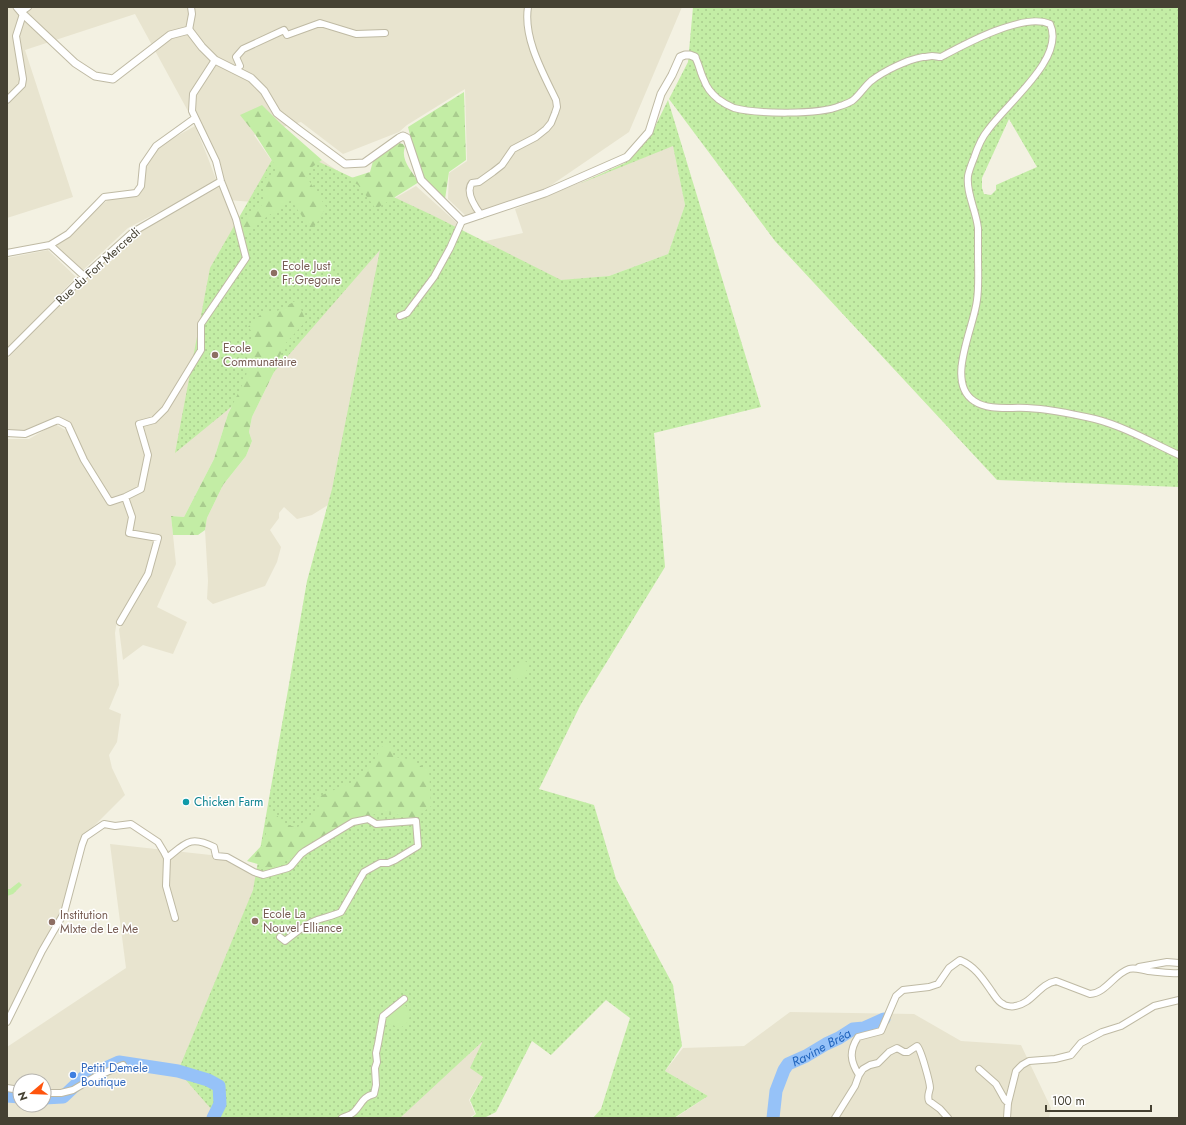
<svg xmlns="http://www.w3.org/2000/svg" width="1186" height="1125" font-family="Jost,sans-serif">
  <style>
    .residential { fill: #e8e4cf; fill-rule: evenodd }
    .grass { fill: url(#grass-dots); fill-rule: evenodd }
    .forest { fill: url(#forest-firs) }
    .green { fill: #c3eda5 }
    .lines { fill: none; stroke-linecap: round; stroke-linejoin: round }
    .river { stroke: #96c2f8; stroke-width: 13 }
    .minor-casing { stroke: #bfbaa4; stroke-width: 8 }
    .tertiary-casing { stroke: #bfbaa4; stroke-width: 9 }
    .minor { stroke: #fff; stroke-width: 6 }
    .tertiary { stroke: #fff; stroke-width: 7 }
    .education-dot { fill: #8d6e63; stroke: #fff; stroke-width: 1.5 }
    .culture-dot { fill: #0f9aa8; stroke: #fff; stroke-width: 1.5 }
    .shop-dot { fill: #3f7fe0; stroke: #fff; stroke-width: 1.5 }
    .labels { text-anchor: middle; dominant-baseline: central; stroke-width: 3; stroke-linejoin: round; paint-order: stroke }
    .street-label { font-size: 12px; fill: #454132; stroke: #fff }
    .education-label { font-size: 12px; fill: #785e54; stroke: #fff; text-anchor: start }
    .culture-label { font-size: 12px; fill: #0d838f; stroke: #fff; text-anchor: start }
    .shop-label { font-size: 12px; fill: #366cbe; stroke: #fff; text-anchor: start }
    .water-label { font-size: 13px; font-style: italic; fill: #2064bd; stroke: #fff }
  </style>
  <defs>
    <pattern id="grass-dots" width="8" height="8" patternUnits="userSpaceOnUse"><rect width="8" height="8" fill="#c3eda5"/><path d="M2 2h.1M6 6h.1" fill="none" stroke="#a9cc8e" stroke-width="1.8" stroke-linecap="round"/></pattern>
    <pattern id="forest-firs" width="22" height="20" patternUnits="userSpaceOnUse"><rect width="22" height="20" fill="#c3eda5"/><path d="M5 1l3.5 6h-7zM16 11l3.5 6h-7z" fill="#a9cc8e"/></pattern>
  </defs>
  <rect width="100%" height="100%" fill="#f3f1e2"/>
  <path class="residential" d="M 7,7 L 682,7 L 629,132 L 547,188 L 466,216 L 448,199 L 449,173 L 467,161 L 465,89 L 407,125 L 399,132 L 343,154 L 301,122 L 254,135 L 278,170 L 264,203 L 228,200 L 207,146 L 135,14 L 25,50 L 73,197 L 7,218 Z
    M 195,126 L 208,158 L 217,182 L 128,228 L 82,271 L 55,245 L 71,236 L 87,217 L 108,200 L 139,194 L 145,165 L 157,147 Z
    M 673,145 L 685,205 L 668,254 L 609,276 L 523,284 L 328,505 L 312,515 L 297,519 L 284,507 L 279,513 L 279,518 L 270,530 L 281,547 L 277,562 L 265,586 L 213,604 L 207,599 L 208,581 L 205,530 L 207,518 L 223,485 L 246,456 L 252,441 L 249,432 L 252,417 L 274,372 L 246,377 L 228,414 L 214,459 L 184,517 L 171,516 L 176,564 L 157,607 L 187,622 L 173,654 L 143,645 L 123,660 L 119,629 L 124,623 L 132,603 L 143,589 L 160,538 L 132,531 L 135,516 L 128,496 L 142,491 L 150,454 L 141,426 L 154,423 L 166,410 L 304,172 L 322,160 L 358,185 L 376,209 L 416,186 L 457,223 L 434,281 L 454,248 L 523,233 L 515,209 Z
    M 221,186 L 230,209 L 244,258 L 197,323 L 197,350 L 162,408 L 153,418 L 137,423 L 145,455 L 140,488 L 110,501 L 100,486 L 69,424 L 58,419 L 25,432 L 7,431 L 7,359 L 85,277 L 133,234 Z
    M 48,250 L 76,277 L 7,350 L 7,258 Z
    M 55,424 L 67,431 L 108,505 L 126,500 L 131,515 L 129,534 L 156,539 L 150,568 L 140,587 L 117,620 L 115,633 L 119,685 L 109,709 L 121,714 L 117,742 L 109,755 L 112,768 L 125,795 L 83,837 L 62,911 L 7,1017 L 7,439 L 29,439 Z
    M 110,844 L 229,857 L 494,996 L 483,1077 L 469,1100 L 475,1114 L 469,1118 L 7,1118 L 7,1047 L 126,968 ZM 20,1081 L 44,1081 L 44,1105 L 20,1105 Z
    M 790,1012 L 914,1014 L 961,1041 L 1021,1045 L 1051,1108 L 1049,1118 L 675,1118 L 708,1096 L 665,1071 L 683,1048 L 744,1046 Z"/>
  <path class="grass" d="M 693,7 L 1179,7 L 1179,487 L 997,480 L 775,241 L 669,99 L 688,62 ZM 1009,119 L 1037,167 L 996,185 L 996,190 L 991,195 L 984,194 L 982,188 L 982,178 Z
    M 668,100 L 761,407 L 654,433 L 665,567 L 581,704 L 539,789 L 594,805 L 616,879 L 673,985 L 682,1046 L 665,1071 L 708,1096 L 674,1118 L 593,1118 L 601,1109 L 630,1018 L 606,1000 L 551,1055 L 532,1041 L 496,1112 L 484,1118 L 471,1118 L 476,1114 L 470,1100 L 483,1077 L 470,1068 L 483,1041 L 400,1118 L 219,1118 L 178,1071 L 253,890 L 307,581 L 332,489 L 380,250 L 274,372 L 175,453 L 210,268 L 281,144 L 434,216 L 561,280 L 609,276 L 668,254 L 685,205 L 673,146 L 579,184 L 625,163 L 650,137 Z"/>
  <path class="forest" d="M 464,92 L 466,160 L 449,172 L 445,199 L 423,180 L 415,155 L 408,127 Z
    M 262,105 L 281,124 L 322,160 L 304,173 L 326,207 L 312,231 L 291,200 L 242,234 L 238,227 L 264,203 L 264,179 L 278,170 L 255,134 L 240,115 Z
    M 399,143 L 403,144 L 405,147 C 400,159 412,172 419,182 L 376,209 L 358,185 L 348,179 L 370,172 L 373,161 Z
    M 297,300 L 306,321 L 284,345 L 274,372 L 252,417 L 249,432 L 252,441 L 246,456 L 223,485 L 207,518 L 205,530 L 198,535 L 173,535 L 171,516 L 184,517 L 214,459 L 228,414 L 246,377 L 252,332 L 248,327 L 266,309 L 270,315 Z
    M 387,738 L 394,757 L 408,759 L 429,770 L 431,806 L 414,819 L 384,811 L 357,820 L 298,855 L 272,868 L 247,861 L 265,842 L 269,807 L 284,823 L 297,828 L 322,804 L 315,798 L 355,781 L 368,771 Z
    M 19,882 L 22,885 L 13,894 L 7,896 L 7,889 L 10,889 Z"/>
  <path class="green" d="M 521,659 L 530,664 L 521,681 L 512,675 Z
    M 401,1005 L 406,1006 L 410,1015 C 409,1021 406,1026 399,1028 L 391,1024 L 384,1025 L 383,1019 Z"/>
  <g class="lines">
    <g class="river">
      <path d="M 7,1096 L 20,1097"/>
      <path d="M 44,1098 L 63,1097 L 83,1078 L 92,1075 L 100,1074 L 108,1067 L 119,1062 L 178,1071 L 208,1080 L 219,1086 L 220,1104 L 213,1118"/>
      <path id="s1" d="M 773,1118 L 776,1091 L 784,1070 L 788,1064 L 806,1056 L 826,1044 L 839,1038 L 853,1029 L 864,1028 L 884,1019"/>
    </g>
    <g class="minor-casing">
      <path id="minor" d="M 21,12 L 28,7
        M 189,30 L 192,14 L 191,7
        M 695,57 C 699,64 700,72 704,80 C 706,86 712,94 718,99 C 722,102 729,106 734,108 C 757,114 819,115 840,106 C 844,105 848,103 852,101 C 859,96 864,87 871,81 C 884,71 906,60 923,57 C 926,57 930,56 932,56 C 936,56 937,57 941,57 C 965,44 1024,12 1050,24 C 1066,58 1006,104 988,130 C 982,137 977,149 974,158 C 972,163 969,170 968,176 C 966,193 976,210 978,228 C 978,237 978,247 978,256 C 978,271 979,286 977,300 C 974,328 945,382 974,401 C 989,411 1009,407 1027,408 C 1049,409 1073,414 1095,419 C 1123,426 1153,443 1179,455
        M 235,70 L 240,66 L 236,57 L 243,49 L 284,30 L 287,35 L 320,23 L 356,34 L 385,33
        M 7,100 L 22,85 L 23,79 L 16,36 L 23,14
        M 481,215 C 475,207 465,192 472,183 L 479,182 L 493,172 L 502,165 L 513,149 L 536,137 L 546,129 L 551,123 L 555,113 L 557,107 L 556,100 C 543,73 523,38 528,7
        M 50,245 L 68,234 L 104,197 L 136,193 L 141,186 L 143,165 L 156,146 L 195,118
        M 7,253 L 50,245 L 84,276
        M 400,316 L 407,313 L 434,277 L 450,248 L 462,221
        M 7,353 L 84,276 L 133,232 L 221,181
        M 7,433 L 25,434 L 58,420 L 68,425 L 84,460 L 110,502 L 125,497 L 141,489 L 148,455 L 139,424 L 154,420 L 165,409 L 201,350 L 201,324 L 246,258 L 236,219 L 221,181 L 216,161 L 192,111 L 193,94 L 215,60
        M 120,622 L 148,574 L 158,538 L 129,533 L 132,517 L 125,497
        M 167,858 C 186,843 190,835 214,847 L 216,856 L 227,857 L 254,872 L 263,875 L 288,868 L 291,866 L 301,854 L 305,851 L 353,822 L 368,819 L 376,824 L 416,821 L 418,846 L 395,860 L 388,863 L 380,863 L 364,872 L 341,912 C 333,916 325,917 317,920 C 305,924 294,934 285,941 L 280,937
        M 1139,967 L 1167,962 L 1179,963
        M 7,1022 L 42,951 L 64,913 L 82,845 L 85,837 L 104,824 L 115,826 L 131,824 L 158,842 L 164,852 L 167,858 L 166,886 L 175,918
        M 979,1069 L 996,1084 L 1005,1100 L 1008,1103
        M 859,1075 L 863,1069 L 870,1065 L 878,1063 L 889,1052 L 897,1048 L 904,1052 L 908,1052 L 917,1046 C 921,1049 930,1083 930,1088 C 929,1093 927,1096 929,1101 L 940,1109 L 948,1118
        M 7,1088 L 20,1090
        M 44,1093 L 61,1093 L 73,1090 L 95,1077 L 123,1065
        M 342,1118 C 346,1116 351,1115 354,1112 C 362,1104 362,1097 374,1094 L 376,1085 L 375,1068 L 377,1062 L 376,1053 L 378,1044 L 383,1016 L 404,999
        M 835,1118 L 855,1086 L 859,1075 C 850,1061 849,1051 858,1037 L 881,1031 L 896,996 L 903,990 L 929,987 L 938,984 L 949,968 L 960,960 C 976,967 983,979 992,992 C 995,996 998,1002 1003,1004 C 1005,1006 1012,1007 1015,1006 C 1032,1004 1039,984 1056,981 L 1090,994 C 1106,993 1114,974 1129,969 C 1135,967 1141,970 1148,971 C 1158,972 1169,974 1179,973
        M 1007,1118 L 1008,1103 L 1016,1071 L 1022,1065 L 1029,1061 L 1055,1059 L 1071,1055 L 1081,1043 L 1102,1032 L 1121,1026 L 1154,1006 L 1179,1000"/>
    </g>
    <g class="tertiary-casing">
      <path id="tertiary" d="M 17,7 L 23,14 L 75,63 L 95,76 L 113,79 L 170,35 L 189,30 L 202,47 L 215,60 L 251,78 L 264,91 L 277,113 L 299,130 L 345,164 L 364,163 L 399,138 L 403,136 L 407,138 L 421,180 L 462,221 L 545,193 L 627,157 L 649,132 L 661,94 L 672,75 L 680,57 L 685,55 L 690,55 L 695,57"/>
    </g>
    <use href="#minor" class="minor"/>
    <use href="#tertiary" class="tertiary"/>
  </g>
  <g class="education-dot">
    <circle cx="274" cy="273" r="4"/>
    <circle cx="215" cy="355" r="4"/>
    <circle cx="255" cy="921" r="4"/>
    <circle cx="52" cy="922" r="4"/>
  </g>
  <circle class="culture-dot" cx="186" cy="802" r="4"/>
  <circle class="shop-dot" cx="73" cy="1075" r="4"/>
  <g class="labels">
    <g class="street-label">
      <text transform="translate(98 266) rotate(-42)">Rue du Fort Mercredi</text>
    </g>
    <g class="education-label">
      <text x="282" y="266">Ecole Just<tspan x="282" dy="14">Fr.Gregoire</tspan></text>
      <text x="223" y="348">Ecole<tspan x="223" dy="14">Communataire</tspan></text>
      <text x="263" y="914">Ecole La<tspan x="263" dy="14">Nouvel Elliance</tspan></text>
      <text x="60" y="915">Institution<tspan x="60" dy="14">MIxte de Le Me</tspan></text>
    </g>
    <g class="culture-label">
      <text x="194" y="802">Chicken Farm</text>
    </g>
    <g class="shop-label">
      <text x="81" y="1068">Petiti Demele<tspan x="81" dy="14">Boutique</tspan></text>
    </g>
    <g class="water-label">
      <text stroke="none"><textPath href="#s1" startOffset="94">Ravine Bréa</textPath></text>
    </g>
  </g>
  <rect width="1186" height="1125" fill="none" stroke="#454132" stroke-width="16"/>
  <g transform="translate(32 1093) rotate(251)"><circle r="19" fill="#ffffff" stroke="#b5b3ad"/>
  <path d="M0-3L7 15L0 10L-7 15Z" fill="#ff540d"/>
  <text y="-6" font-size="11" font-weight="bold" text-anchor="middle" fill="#454132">N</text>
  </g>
  <path d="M1046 1105v6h105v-6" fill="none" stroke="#454132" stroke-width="2"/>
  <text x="1052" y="1105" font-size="12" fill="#454132" stroke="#ffffff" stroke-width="3" paint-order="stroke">100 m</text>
</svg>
